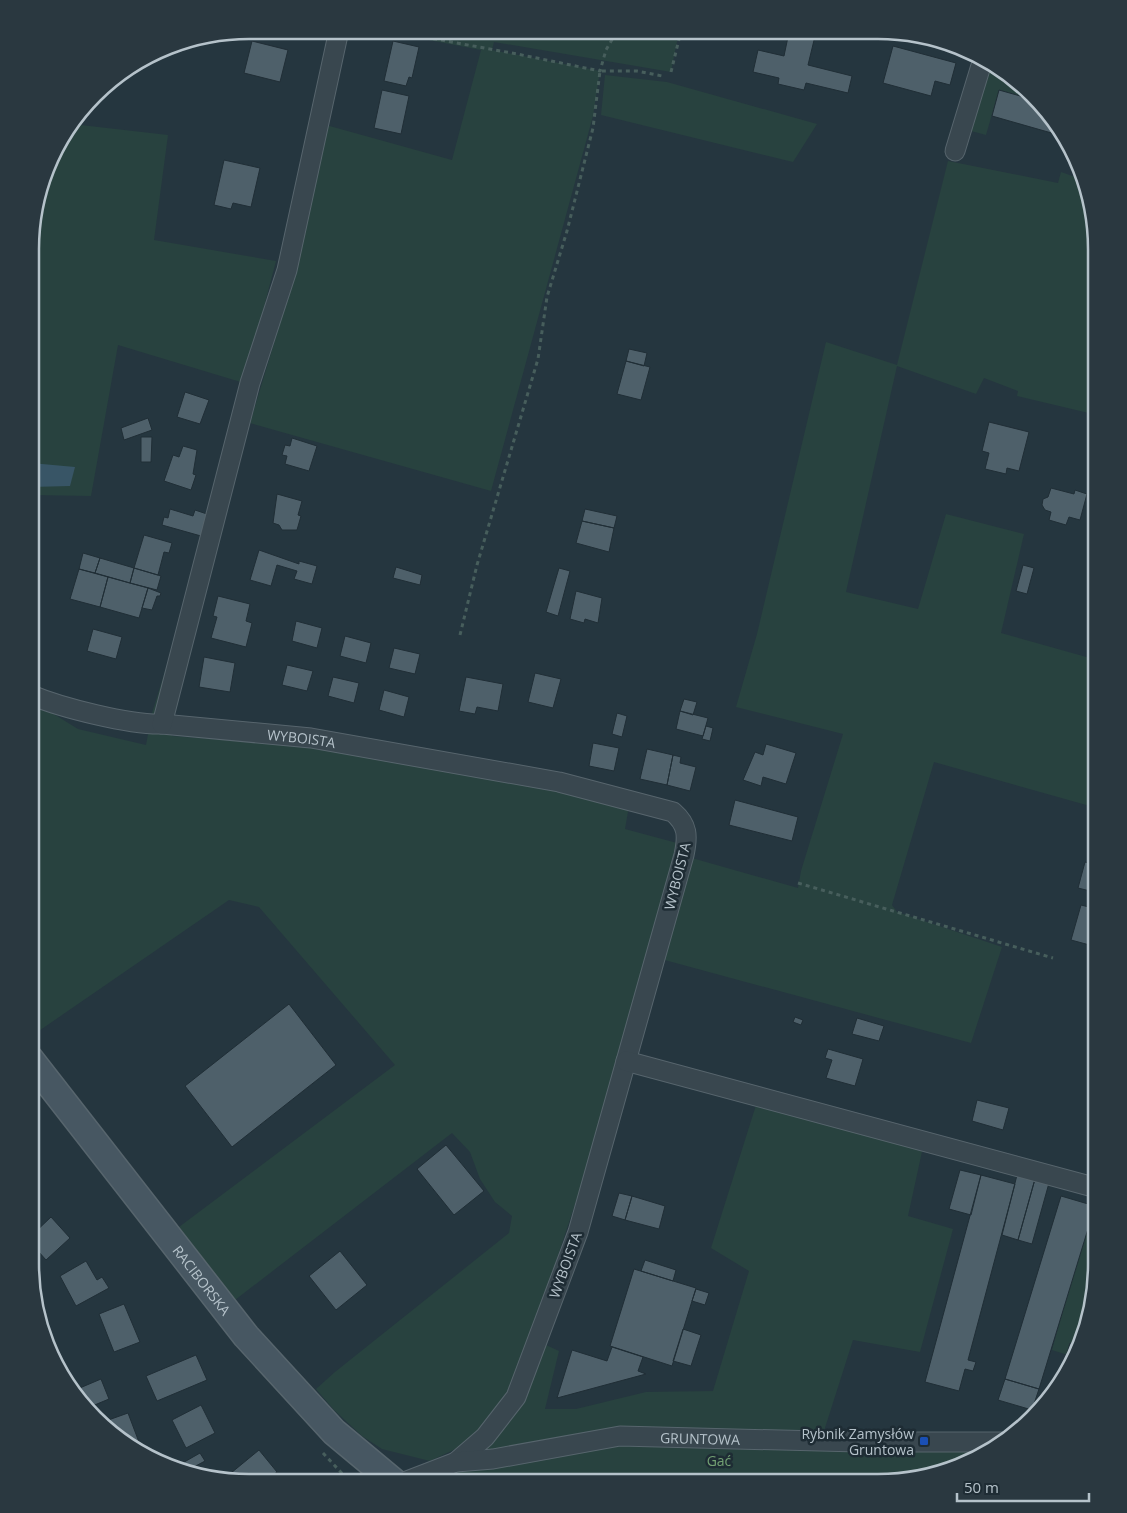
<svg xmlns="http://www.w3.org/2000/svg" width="1127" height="1513" font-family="'Open Sans',sans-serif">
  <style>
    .green { fill: #28423f }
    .water { fill: #385566 }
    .building { fill: #4e606a; stroke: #202e36 }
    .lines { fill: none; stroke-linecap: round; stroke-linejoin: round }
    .minor-casing { stroke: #57656d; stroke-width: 21 }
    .secondary-casing { stroke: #57656d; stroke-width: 29 }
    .path { stroke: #475e5c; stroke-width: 3; stroke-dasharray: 4 4; stroke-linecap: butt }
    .minor { stroke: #39474f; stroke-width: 19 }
    .secondary { stroke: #475762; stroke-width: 26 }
    .transit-dot { fill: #1a4fb4; stroke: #1e2c34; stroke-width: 2 }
    .labels { text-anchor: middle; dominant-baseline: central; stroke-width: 5; stroke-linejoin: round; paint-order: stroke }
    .street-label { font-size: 14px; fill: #b5c2ca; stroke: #1e2c34 }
    .poi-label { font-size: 14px; fill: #b5c2ca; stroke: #1e2c34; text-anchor: end }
    .park-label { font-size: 14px; fill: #73a073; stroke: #1e2c34 }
    .rim { fill: none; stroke: #b5c2ca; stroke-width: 2.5 }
  </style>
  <rect width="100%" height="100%" fill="#25363f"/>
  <path class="green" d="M 376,30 L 679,31 L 671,72 L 494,42 L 492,50 L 600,71 L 593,116 L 491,491 L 250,423 L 287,300 L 326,125 L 452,160 L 481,50 Z
    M 990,63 L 1011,75 L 1031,99 L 999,90 L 986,135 L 971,131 Z
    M 605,75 L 667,82 L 817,124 L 793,162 L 601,115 Z
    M 72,124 L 168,135 L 154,240 L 276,261 L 244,383 L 118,345 L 91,496 L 31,495 L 32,220 L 59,140 Z
    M 948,161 L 1058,183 L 1061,172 L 1081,179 L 1097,248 L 1097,415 L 1017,396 L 1018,391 L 984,378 L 976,394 L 897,366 L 846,592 L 918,609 L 946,514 L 1024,534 L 1001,633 L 1097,660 L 1097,808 L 934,762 L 892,905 L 897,912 L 1002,947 L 971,1043 L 661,959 L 692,858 L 798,888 L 801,871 L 843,734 L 736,707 L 757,634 L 826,342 L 897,365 Z
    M 184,610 L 172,736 L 304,746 L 423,763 L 629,806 L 625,829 L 677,843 L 621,1064 L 531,1338 L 559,1351 L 545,1409 L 576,1409 L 646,1392 L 713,1391 L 749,1271 L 711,1248 L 757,1102 L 923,1147 L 908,1216 L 953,1229 L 920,1352 L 853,1340 L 824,1431 L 813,1437 L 1005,1441 L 975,1460 L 879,1483 L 433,1482 L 477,1463 L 462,1446 L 430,1461 L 382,1449 L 362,1436 L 334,1410 L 316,1389 L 335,1372 L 509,1233 L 512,1216 L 495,1202 L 480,1179 L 470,1152 L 452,1133 L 235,1300 L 179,1227 L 395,1065 L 259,907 L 229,900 L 33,1035 L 30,1032 L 31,700 L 78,729 L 146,745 L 152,713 Z
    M 1095,1194 L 1097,1194 C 1097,1250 1100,1306 1074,1357 L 1052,1350 Z"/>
  <path class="water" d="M 31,463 L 75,467 L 70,486 L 31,487 Z"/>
  <path class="building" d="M 789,32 L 816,32 L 808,65 L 852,76 L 848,93 L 806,83 L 804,90 L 778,84 L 779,78 L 753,72 L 758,50 L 784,56 Z
    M 252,41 L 288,50 L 280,82 L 244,73 Z
    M 393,41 L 419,47 L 412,78 L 409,77 L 406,86 L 384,81 Z
    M 893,46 L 956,63 L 950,85 L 935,81 L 931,96 L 883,83 Z
    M 382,90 L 409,96 L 401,134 L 374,128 Z
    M 999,90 L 1031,99 L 1062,136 L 992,116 Z
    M 224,160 L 260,168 L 251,207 L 233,203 L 231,209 L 214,205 Z
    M 629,349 L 647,353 L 644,366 L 626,361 Z
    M 626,361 L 650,367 L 641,400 L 617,394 Z
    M 185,392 L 209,400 L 200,424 L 177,417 Z
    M 148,418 L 152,430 L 124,440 L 121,428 Z
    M 989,422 L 1029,432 L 1019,471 L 1007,468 L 1006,474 L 985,469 L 989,453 L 982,451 Z
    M 141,437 L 152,437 L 151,462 L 141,462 Z
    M 292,438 L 317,446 L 309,471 L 285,464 L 287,456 L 282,455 L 285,445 L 290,446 Z
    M 183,446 L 197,450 L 193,474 L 196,475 L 191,490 L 164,481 L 173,455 L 179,457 Z
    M 1095,449 L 1097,449 L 1097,481 L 1088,479 Z
    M 1051,488 L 1074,494 L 1075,490 L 1087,494 L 1080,520 L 1069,517 L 1066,525 L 1049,520 L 1051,512 L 1045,510 L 1042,505 L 1043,499 L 1048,497 Z
    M 277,494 L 302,501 L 298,515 L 301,516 L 297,530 L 282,530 L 279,525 L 273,523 Z
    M 170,509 L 193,516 L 195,510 L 207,514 L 201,536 L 162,525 L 164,517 L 168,518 Z
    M 585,509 L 617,516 L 614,528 L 582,521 Z
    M 582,521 L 614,528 L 609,552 L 576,543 Z
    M 144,535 L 172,543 L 169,553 L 164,552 L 158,575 L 134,568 Z
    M 259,550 L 299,564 L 299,561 L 317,566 L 312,584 L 294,579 L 297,571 L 277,565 L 271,586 L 250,580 Z
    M 83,553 L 100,558 L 95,573 L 79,569 Z
    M 100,558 L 134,568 L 130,583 L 95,573 Z
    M 1023,565 L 1034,568 L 1027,594 L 1016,591 Z
    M 396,567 L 422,575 L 420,585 L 393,578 Z
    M 134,568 L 161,576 L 157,590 L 130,583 Z
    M 559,568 L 570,571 L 558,616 L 546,612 Z
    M 79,569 L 108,577 L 100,607 L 70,599 Z
    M 108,577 L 148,588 L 139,618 L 100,607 Z
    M 148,588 L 161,593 L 160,596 L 157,596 L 152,610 L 142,608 Z
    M 576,591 L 602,598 L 598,623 L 585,619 L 584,623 L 570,619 Z
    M 218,596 L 250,604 L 246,621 L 252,623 L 246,647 L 211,638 L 217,617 L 213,616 Z
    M 296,621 L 322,628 L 317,648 L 292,641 Z
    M 93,629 L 122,637 L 116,659 L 87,651 Z
    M 31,633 L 36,635 L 31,653 Z
    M 345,636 L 371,643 L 366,663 L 340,656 Z
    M 394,648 L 420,654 L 415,674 L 389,668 Z
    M 204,657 L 235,663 L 230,692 L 199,687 Z
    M 287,665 L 313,671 L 307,691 L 282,685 Z
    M 535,673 L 561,679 L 553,708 L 528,702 Z
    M 333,677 L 359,683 L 354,703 L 328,696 Z
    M 466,677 L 503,684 L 498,711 L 477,707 L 475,714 L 459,711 Z
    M 384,690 L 409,697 L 404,717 L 379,710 Z
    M 684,699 L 697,702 L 693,715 L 680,711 Z
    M 680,711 L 708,718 L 703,736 L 676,729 Z
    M 617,713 L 627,716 L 622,737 L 612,734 Z
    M 706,726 L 713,728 L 710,741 L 702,739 Z
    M 593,743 L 619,748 L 614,771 L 589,766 Z
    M 766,744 L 796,753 L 786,784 L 763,777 L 761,786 L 743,780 L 755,752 L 763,755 Z
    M 647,749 L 673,755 L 667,785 L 640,779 Z
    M 673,755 L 681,757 L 680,763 L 696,767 L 690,791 L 667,785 Z
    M 735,800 L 798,817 L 792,841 L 729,825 Z
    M 1085,862 L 1097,865 L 1097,882 L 1094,892 L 1078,888 Z
    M 1081,905 L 1097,909 L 1097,947 L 1071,940 Z
    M 289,1004 L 336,1065 L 232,1147 L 185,1086 Z
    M 795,1017 L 803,1020 L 801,1025 L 793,1022 Z
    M 857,1018 L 884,1026 L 879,1041 L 852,1034 Z
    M 828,1049 L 863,1059 L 855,1086 L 826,1078 L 832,1060 L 825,1058 Z
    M 977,1100 L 1009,1108 L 1003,1130 L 972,1121 Z
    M 446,1145 L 484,1191 L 454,1215 L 417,1169 Z
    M 960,1170 L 981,1175 L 971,1215 L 949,1209 Z
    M 981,1175 L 1015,1184 L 968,1360 L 976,1362 L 973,1371 L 965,1369 L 959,1391 L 925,1382 Z
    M 1017,1175 L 1035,1179 L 1018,1240 L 1002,1235 Z
    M 30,1179 L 38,1196 L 30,1200 Z
    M 1035,1179 L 1049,1183 L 1032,1244 L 1018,1240 Z
    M 619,1193 L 632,1196 L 625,1220 L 612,1216 Z
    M 632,1196 L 665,1206 L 659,1229 L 625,1220 Z
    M 1061,1196 L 1095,1206 L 1039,1389 L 1005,1379 Z
    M 51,1217 L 70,1238 L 46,1260 L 30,1242 L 30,1237 Z
    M 340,1251 L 367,1285 L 336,1310 L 309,1276 Z
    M 645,1260 L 676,1270 L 673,1281 L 641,1271 Z
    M 86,1261 L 97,1280 L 102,1277 L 109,1288 L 76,1306 L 60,1276 Z
    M 634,1269 L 696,1288 L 672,1366 L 610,1346 Z
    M 696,1289 L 709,1293 L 705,1305 L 692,1301 Z
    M 124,1304 L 140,1342 L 114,1352 L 99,1314 Z
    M 683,1329 L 701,1335 L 691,1366 L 673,1361 Z
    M 1070,1343 L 1080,1345 L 1069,1368 L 1063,1366 Z
    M 612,1347 L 643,1357 L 638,1371 L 646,1374 L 557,1398 L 572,1350 L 607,1361 Z
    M 196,1355 L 207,1380 L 157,1401 L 146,1376 Z
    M 101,1379 L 109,1399 L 85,1409 L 75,1395 L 75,1390 Z
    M 1005,1379 L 1039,1389 L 1032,1410 L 998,1400 Z
    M 201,1405 L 215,1433 L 186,1448 L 172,1420 Z
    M 128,1413 L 142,1450 L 140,1451 L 127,1446 L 100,1423 Z
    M 259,1450 L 277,1472 L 265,1481 L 237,1481 L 231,1473 Z
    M 200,1453 L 205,1461 L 192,1468 L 194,1471 L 179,1465 Z"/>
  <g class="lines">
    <g class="minor-casing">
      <g id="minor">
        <path d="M 955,151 L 983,59"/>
        <path id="s1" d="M 31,695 C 62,708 130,725 162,724 L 311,738 L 559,782 L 673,812 C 688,825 688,836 684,855 L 578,1232 L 516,1397 L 485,1437 L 456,1462"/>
        <path d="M 162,724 L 250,383 L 287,270 L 339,30"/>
        <path d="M 626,1061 L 1097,1188"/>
        <path id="s2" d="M 404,1482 L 456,1462 L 493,1459 L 620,1436 L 858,1442 L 1002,1442"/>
      </g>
    </g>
    <g class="secondary-casing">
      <g id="secondary">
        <path id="s3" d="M 30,1059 L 246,1336 L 334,1432 L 394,1482"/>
      </g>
    </g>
    <path class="path" d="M 386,30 L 517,54 L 600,71 L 606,50 L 617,31
      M 671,72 L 681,31
      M 460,635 L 477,565 L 538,359 L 547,297 L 567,231 L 593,128 L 600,71 L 637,71 L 662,76
      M 798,883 L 1053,958
      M 30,1030 L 38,1039
      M 323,1453 L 350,1482"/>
    <use href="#minor" class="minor"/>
    <use href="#secondary" class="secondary"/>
  </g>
  <rect class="transit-dot" x="919" y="1436" width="10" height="10" rx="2.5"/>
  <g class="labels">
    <g class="street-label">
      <text stroke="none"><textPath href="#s1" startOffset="275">WYBOISTA</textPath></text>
      <text transform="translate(677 876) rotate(-76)">WYBOISTA</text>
      <text transform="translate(565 1265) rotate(-70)">WYBOISTA</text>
      <text stroke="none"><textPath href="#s3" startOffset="280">RACIBORSKA</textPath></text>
      <text stroke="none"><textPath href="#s2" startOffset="302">GRUNTOWA</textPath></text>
    </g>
    <g class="poi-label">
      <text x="914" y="1433">Rybnik Zamysłów<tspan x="914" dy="16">Gruntowa</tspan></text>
    </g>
    <g class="park-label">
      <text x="719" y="1460">Gać</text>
    </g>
  </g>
  <path d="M0 0H1127V1513H0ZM249 39H878A210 210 0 0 1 1088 249V1264A210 210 0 0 1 878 1474H249A210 210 0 0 1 39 1264V249A210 210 0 0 1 249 39Z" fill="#2a3840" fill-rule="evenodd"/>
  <path class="rim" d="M249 39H878A210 210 0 0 1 1088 249V1264A210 210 0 0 1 878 1474H249A210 210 0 0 1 39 1264V249A210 210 0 0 1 249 39Z"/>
  <path d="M957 1493v8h132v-8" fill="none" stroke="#b5c2ca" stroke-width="2.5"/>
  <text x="964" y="1493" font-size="15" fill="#b5c2ca" stroke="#1e2c34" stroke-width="4" paint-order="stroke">50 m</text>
</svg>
